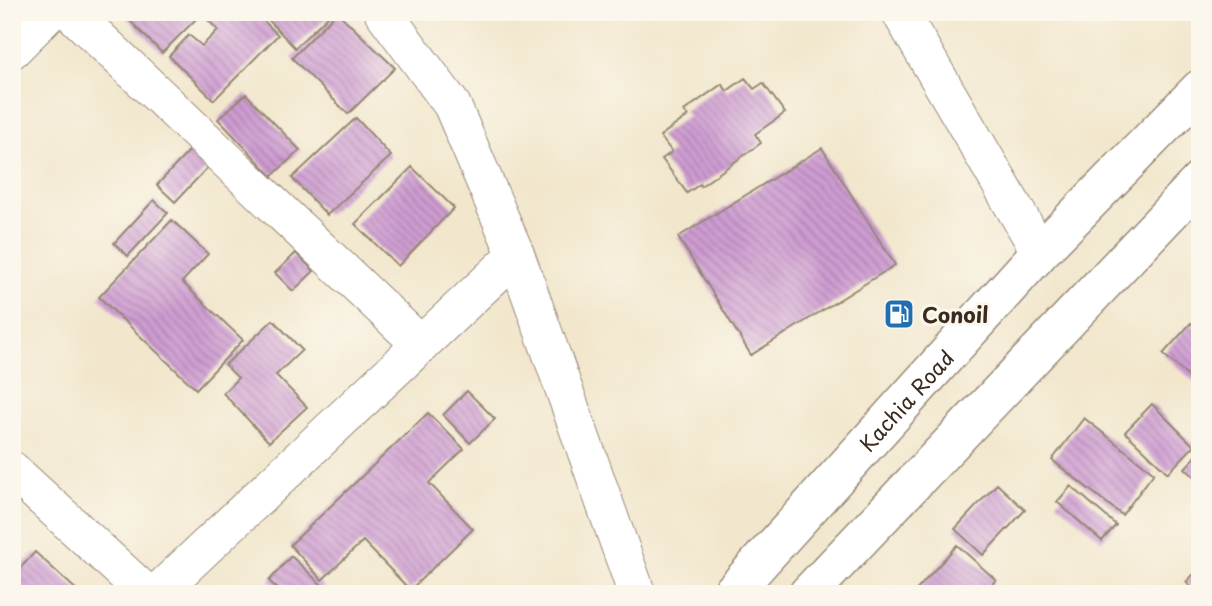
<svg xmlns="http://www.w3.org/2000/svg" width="1212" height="606" font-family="'Playpen Sans',sans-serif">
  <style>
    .building { fill: url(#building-back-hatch) }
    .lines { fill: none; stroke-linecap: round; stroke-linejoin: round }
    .minor-casing { stroke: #968876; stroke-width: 39 }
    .highway-casing { stroke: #968876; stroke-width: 41 }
    .minor { stroke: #fff; stroke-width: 37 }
    .highway { stroke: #fff; stroke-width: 38 }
    .labels { text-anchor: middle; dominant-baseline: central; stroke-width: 6; stroke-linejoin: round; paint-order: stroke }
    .poi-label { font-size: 21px; font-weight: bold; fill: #3b2a1e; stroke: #fbf7ec; text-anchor: start }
    .street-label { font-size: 21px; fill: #3b2a1e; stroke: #fbf7ec }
  </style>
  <defs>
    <pattern id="building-back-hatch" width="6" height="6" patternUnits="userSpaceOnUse" patternTransform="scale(1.75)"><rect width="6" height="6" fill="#ce9cd2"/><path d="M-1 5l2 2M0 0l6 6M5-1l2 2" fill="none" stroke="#a87faa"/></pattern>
  </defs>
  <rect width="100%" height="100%" fill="#fbf7ec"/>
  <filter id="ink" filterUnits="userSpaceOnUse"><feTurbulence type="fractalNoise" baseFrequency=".0143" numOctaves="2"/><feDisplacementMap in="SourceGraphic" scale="14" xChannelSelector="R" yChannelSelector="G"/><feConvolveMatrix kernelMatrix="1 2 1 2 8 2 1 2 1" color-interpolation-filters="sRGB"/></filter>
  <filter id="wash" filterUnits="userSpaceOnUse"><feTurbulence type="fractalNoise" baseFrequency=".00686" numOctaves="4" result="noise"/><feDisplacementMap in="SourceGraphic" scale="28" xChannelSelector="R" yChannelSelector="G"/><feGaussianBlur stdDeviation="1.57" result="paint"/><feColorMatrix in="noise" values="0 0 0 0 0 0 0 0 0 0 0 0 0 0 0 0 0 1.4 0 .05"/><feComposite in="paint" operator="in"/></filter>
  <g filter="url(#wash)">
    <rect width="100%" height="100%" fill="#f2e7cd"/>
    <g id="blocks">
      <path class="building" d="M 121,12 L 203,12 L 162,53 Z
        M 212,12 L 255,12 L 278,35 L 214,100 L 169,56 L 189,35 L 202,46 L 218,30 L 206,18 Z
        M 261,12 L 332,12 L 295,48 Z
        M 337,12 L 395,68 L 348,114 L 292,58 Z
        M 745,78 L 754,89 L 763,83 L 785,113 L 755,134 L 761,143 L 701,186 L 700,184 L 687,193 L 662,159 L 672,152 L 660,136 L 688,116 L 684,111 L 722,84 L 727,91 Z
        M 246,94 L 300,150 L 272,176 L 218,119 Z
        M 356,118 L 391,156 L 327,215 L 292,178 Z
        M 822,148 L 895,265 L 751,355 L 678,237 Z
        M 190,150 L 208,167 L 175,202 L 157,185 Z
        M 412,167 L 454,208 L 398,266 L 355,224 Z
        M 154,200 L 168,213 L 128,256 L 114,243 Z
        M 172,220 L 208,254 L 182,282 L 243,340 L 196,389 L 99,297 Z
        M 296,253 L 314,271 L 293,291 L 275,273 Z
        M 273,320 L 302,350 L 276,375 L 307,407 L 269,442 L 223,393 L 238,378 L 225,365 Z
        M 1191,323 L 1200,331 L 1200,387 L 1163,354 Z
        M 467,391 L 495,419 L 470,443 L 443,415 Z
        M 1152,404 L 1194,446 L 1168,473 L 1125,432 Z
        M 428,413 L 464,449 L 429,483 L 473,529 L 410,590 L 363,541 L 322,580 L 290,545 Z
        M 1084,418 L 1154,473 L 1122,515 L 1052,460 Z
        M 1200,452 L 1200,482 L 1185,468 Z
        M 997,484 L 1025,510 L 983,555 L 955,529 Z
        M 1071,486 L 1116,525 L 1102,541 L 1057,502 Z
        M 957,545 L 996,580 L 983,594 L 913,594 Z
        M 35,552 L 81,594 L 12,594 L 12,577 Z
        M 291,556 L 324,587 L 318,594 L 283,594 L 269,581 Z
        M 1200,568 L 1200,594 L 1197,594 L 1186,582 Z"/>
    </g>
  </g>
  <g filter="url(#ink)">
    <use href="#blocks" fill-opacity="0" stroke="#968876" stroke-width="2"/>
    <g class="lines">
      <g class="minor-casing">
        <path id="minor" d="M 71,12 L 421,345
          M 383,12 L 452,105 L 516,255 L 637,594
          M 900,12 L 1040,252
          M 12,50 L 50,12
          M 12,470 L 147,594
          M 156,594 L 516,255"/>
      </g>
      <g class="highway-casing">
        <g id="highway">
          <path id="s1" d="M 731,594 L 1040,252 L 1200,89"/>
          <path d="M 808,594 L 1200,181"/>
        </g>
      </g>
      <use href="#minor" class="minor"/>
      <use href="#highway" class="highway"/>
    </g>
  </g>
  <defs>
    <g id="fuel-square" transform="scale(1.575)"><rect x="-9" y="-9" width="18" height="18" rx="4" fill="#1f6fb2" stroke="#fbf7ec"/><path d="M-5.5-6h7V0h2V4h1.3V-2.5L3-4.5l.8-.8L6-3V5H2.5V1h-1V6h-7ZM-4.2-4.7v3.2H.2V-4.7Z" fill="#fff"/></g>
  </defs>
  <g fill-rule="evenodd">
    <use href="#fuel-square" x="899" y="314"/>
  </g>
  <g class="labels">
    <g class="poi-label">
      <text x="922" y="314">Conoil</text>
    </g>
    <g class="street-label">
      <text stroke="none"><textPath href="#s1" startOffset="261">Kachia Road</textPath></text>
    </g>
  </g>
  <rect width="1212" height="606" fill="none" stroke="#fbf7ec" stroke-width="42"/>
</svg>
